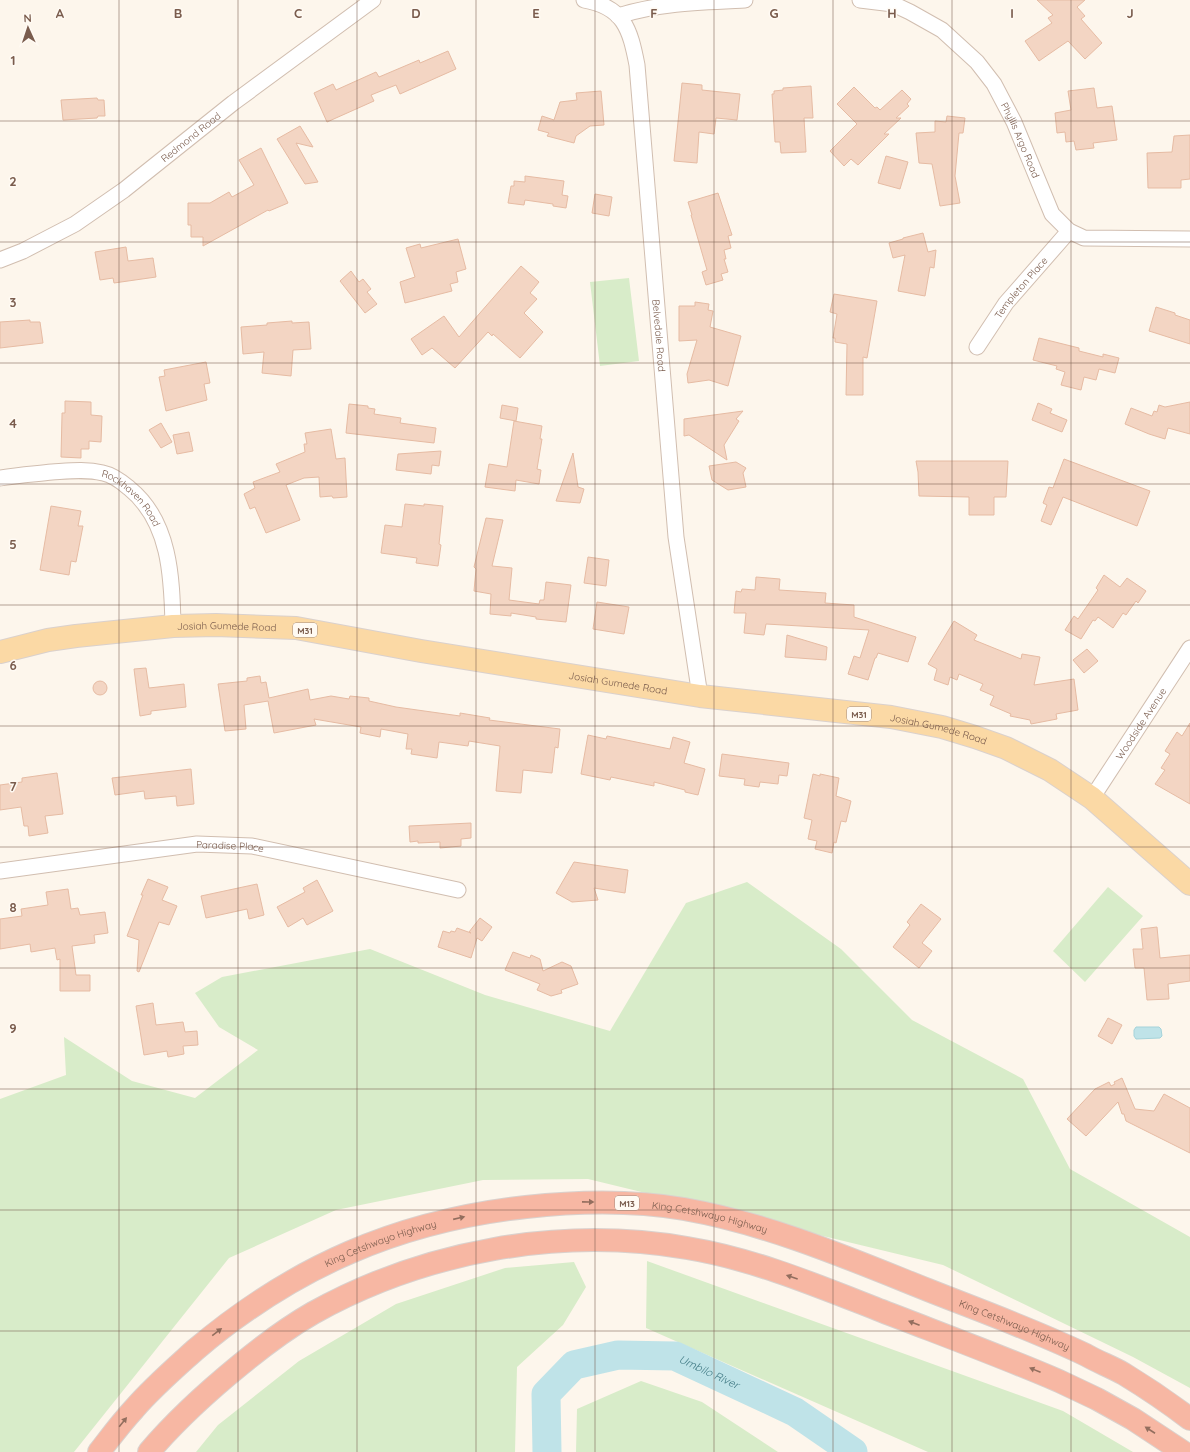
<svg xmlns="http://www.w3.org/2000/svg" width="1190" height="1452" font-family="Quicksand,sans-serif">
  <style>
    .green { fill: #d8ecc9 }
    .water { fill: #bfe3e8; stroke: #a5d3da }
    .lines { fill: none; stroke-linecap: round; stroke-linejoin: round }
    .river { stroke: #bfe3e8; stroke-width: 29 }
    .building { fill: #f3d5c3; stroke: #e6bba3 }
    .minor-casing { stroke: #d1beb0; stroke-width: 17 }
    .primary-casing { stroke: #dad1cd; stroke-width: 24 }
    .motorway-casing { stroke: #dad1cd; stroke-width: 24 }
    .minor { stroke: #fff; stroke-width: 15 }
    .primary { stroke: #fbd9a5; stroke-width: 22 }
    .motorway { stroke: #f7b7a3; stroke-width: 22 }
    .oneway { fill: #936e5e }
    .grid { fill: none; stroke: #7a5c4d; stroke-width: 1; stroke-opacity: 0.55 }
    .labels { text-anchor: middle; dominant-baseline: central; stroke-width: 3; stroke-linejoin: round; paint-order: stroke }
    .shield { fill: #fffaf3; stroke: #a28b7f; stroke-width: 1 }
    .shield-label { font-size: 9px; font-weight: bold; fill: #7a5c4d }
    .street-label { font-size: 10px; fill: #7a5c4d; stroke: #fffaf3 }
    .water-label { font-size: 11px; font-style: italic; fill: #437c86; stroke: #fffaf3 }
    .grid-label { font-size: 13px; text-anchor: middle; font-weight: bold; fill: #7a5c4d; stroke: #fffaf3; stroke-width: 3; stroke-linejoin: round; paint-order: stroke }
  </style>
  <rect width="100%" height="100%" fill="#fdf6ec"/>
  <path class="green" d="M 629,278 L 639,361 L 600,366 L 590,282 Z
    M 747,882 L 841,949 L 912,1020 L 1023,1079 L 1070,1169 L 1190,1237 L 1190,1388 L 1133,1357 L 943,1265 L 588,1179 L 483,1180 L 336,1210 L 229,1258 L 74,1452 L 0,1452 L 0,1099 L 66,1075 L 64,1037 L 132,1081 L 195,1098 L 258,1050 L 219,1027 L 195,993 L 222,977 L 370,949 L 485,995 L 610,1031 L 686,903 Z
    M 1108,887 L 1143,916 L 1085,982 L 1053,951 Z
    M 647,1261 L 1063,1411 L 1133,1452 L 928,1452 L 646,1328 Z
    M 574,1262 L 586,1287 L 563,1325 L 517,1367 L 515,1452 L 196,1452 L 218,1425 L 299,1361 L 396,1304 L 505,1268 Z
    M 641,1381 L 702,1402 L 778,1452 L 576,1452 L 577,1409 Z"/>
  <path class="water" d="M 1136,1027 L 1159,1027 L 1161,1029 L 1162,1036 L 1160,1038 L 1136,1039 L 1134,1036 L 1134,1030 Z"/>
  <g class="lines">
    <path class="river" id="s1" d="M 547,1452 L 546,1394 L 574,1365 L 618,1355 L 675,1356 L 795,1412 L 853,1452"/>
  </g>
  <path class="building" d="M 1037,0 L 1085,0 L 1077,7 L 1085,16 L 1081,19 L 1102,43 L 1085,59 L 1068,41 L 1039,61 L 1025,41 L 1052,23 L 1048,18 L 1053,15 Z
    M 448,51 L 456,69 L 400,94 L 396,85 L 371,95 L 374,101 L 327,122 L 314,93 L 333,84 L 336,90 L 376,72 L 379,77 L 419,60 L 420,63 Z
    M 682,83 L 702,85 L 702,90 L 740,94 L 737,120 L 716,118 L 714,134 L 699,132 L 697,163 L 674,161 Z
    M 811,86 L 813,118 L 804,118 L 806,152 L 781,153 L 780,142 L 775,142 L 772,94 L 774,94 L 774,91 L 783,90 L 783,88 Z
    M 854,87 L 875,108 L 877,107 L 880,110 L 902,90 L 911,99 L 907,104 L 909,106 L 896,118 L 901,118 L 884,134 L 889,134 L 858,165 L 851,159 L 844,166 L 830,151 L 857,124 L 837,104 Z
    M 1094,88 L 1097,108 L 1112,106 L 1117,140 L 1093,143 L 1094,148 L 1076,150 L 1074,141 L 1066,142 L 1065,132 L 1057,133 L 1055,113 L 1071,110 L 1068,91 Z
    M 601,91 L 604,125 L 590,126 L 576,136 L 574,143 L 547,136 L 549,133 L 538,130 L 542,116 L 554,120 L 560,102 L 577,100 L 576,93 Z
    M 97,98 L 98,100 L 104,100 L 105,116 L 98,116 L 97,118 L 63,120 L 61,100 Z
    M 947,116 L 965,118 L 963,133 L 959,133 L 955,176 L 960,203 L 940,206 L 932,164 L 919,163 L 916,133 L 935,132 L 935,121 L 946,122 Z
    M 300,126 L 313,147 L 296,143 L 318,182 L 305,184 L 277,139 Z
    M 1190,135 L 1190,179 L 1181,180 L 1181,188 L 1148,188 L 1147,153 L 1172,152 L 1174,136 Z
    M 261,148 L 288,203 L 269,211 L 268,210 L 203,246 L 203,237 L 191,237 L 191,225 L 188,225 L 188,203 L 210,203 L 229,192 L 232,197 L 254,185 L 239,160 Z
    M 886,156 L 908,162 L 900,189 L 878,183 Z
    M 525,176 L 564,181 L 562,195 L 568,196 L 566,208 L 553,206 L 553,204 L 525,200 L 524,205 L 508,203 L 511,186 L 514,186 L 514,181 L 525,182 Z
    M 718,193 L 732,235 L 728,236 L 731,248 L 724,250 L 726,259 L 724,259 L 728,272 L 721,274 L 723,280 L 706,285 L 702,272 L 707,270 L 691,215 L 692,215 L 688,202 Z
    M 595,194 L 612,197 L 609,216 L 592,213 Z
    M 923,233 L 928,252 L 936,250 L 934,268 L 930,267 L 925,296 L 898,291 L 905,255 L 893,258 L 889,243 L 903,239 L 903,238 Z
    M 458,239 L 466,269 L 456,272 L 458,282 L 450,284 L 452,291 L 405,303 L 400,282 L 415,277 L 406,248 L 420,244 L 421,248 Z
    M 126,247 L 128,261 L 153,258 L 156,277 L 114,283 L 113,278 L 100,280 L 95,252 Z
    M 521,266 L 539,282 L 530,293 L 537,299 L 524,313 L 543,332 L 520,358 L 493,334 L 492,336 L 488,332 L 455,368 L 432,348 L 422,355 L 411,339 L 444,316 L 459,337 Z
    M 351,271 L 359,282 L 363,279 L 371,289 L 367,292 L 377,304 L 365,313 L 340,281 Z
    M 834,294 L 877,301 L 867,358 L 863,357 L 863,395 L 846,395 L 847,344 L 835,342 L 835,338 L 833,338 L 837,314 L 830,312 Z
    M 695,302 L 709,304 L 708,310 L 713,311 L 710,327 L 741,336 L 728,386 L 709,380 L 688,383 L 687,374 L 697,340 L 679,341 L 679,306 L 695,306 Z
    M 1156,307 L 1175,313 L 1175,315 L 1190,320 L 1190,344 L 1149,331 Z
    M 30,320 L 30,322 L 40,322 L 43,343 L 0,348 L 0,322 Z
    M 292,321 L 292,323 L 309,322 L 311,349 L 293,350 L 291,376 L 262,373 L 264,352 L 243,354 L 241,327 L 267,325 L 267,323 Z
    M 1039,338 L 1079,348 L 1079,351 L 1103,357 L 1103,354 L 1119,358 L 1115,373 L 1099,369 L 1096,380 L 1084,377 L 1081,390 L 1061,385 L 1065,372 L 1056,369 L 1057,366 L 1033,360 Z
    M 206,362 L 210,383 L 204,384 L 207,400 L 166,411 L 159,377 L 165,376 L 164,370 Z
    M 65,401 L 91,402 L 91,415 L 102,416 L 101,442 L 89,441 L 89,449 L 81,449 L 81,458 L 61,457 L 62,415 L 62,413 L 65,413 Z
    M 1190,402 L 1190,434 L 1168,428 L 1165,439 L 1149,434 L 1125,424 L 1131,408 L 1152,416 L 1154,411 L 1157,412 L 1159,405 L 1165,407 Z
    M 1038,403 L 1052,409 L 1050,413 L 1067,420 L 1062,432 L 1032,420 Z
    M 349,404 L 368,406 L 368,408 L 375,409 L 374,414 L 401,418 L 400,423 L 436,428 L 434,443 L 346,433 Z
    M 502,405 L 518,408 L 516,421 L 500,418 Z
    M 743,411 L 736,419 L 739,421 L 724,445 L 727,460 L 689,435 L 684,436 L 684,419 Z
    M 514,421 L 542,426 L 540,439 L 542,439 L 537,469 L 541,470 L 539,484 L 516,480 L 515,491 L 485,487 L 489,464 L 507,467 Z
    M 161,423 L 172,442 L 161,448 L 149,430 Z
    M 331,429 L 336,459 L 345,458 L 347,497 L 333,498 L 332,496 L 320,497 L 319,477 L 304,478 L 286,485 L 300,520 L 266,533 L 255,507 L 250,509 L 244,494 L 255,488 L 253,482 L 280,472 L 276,464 L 305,452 L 304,444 L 307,444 L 305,433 Z
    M 189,432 L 193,451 L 177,454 L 173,435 Z
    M 441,451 L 439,466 L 432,465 L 431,474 L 396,470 L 398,454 Z
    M 573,453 L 578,487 L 584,489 L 580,503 L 556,501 Z
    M 1064,459 L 1150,491 L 1137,526 L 1063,497 L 1051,525 L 1041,521 L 1047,505 L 1043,503 L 1049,487 L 1053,488 Z
    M 916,461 L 1008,461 L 1006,497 L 994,497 L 994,515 L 969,515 L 969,497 L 919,496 L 918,472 Z
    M 736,462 L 746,468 L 743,473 L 746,487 L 728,490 L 712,480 L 709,466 Z
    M 405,504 L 424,506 L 424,504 L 443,506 L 439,544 L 441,545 L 438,566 L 416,563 L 417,558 L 381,553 L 385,525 L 402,527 Z
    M 51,506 L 81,511 L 78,526 L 83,526 L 76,562 L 71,561 L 69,575 L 40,570 Z
    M 486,518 L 503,520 L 492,566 L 512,568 L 509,600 L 539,604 L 540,600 L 544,600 L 546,582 L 571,585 L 566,622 L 536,619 L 536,617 L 511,613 L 511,616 L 490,614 L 491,594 L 474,591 L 476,569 L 474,567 Z
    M 588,557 L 609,560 L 606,586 L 584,583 Z
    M 1104,575 L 1120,587 L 1127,578 L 1146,591 L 1138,603 L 1136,601 L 1126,615 L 1123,613 L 1113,628 L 1098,617 L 1095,621 L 1093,620 L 1081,639 L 1065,630 L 1074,616 L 1078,619 L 1098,590 L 1096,588 Z
    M 756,577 L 780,579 L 779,590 L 826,593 L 825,603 L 854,605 L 854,617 L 916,637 L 908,662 L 878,653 L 876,658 L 875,658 L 868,680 L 848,674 L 854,656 L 860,658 L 869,630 L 766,624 L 764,635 L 744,633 L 746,613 L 734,613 L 736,591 L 741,592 L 742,589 L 755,590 Z
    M 597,602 L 629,607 L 624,634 L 593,629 Z
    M 954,621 L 977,635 L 974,640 L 1021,659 L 1022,654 L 1040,657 L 1034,685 L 1074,679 L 1078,710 L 1056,714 L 1057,719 L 1031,724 L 1030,720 L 1010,716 L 1011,714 L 990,705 L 994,696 L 980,690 L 983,684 L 959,674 L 957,680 L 950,677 L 948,685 L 934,680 L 937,669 L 928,664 Z
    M 787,635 L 827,647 L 826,660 L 785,657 Z
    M 1087,649 L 1098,661 L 1084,673 L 1073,660 Z
    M 146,668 L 149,688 L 184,684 L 186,707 L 151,711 L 151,714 L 140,716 L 134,669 Z
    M 260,676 L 261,683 L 266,682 L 269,698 L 308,689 L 310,700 L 331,696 L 349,699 L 350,696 L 369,698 L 369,701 L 396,707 L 460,716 L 460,713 L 490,718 L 489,720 L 560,729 L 558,748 L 555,747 L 552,773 L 523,770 L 521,793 L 496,791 L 500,746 L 469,741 L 468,746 L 439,742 L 437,758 L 411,754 L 412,749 L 406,749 L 408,734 L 381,729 L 380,737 L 360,733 L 361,727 L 314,719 L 316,725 L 274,733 L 268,701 L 244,705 L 246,729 L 225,731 L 218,684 L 247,681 L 247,678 Z
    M93 688a7 7 0 1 1 14 0a7 7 0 1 1-14 0Z
    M 1190,723 L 1190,804 L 1155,784 L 1165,770 L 1161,768 L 1170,754 L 1165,751 L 1177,732 L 1182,736 Z
    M 588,735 L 606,739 L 607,736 L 670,749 L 673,737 L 690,742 L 684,763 L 705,769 L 698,795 L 685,792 L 685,790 L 654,782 L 654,786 L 611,777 L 610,780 L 581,774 Z
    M 722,754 L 789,763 L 787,776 L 779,775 L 778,784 L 760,782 L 759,787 L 744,785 L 745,779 L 719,776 Z
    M 191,769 L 194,804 L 177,806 L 176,796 L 145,799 L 144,791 L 115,795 L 112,778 Z
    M 57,773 L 63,814 L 45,816 L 48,833 L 29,836 L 28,826 L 24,826 L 21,807 L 0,810 L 0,785 L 22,782 L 22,778 Z
    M 813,774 L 820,776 L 820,774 L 839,778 L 836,796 L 851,801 L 846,822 L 841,821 L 836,843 L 834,842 L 832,853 L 815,849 L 817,841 L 808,839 L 812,820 L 804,818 Z
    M 471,823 L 471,838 L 461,839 L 461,846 L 440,848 L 440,842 L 418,843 L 418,841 L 410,842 L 409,826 Z
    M 574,862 L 628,870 L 625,893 L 594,888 L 598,900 L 572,902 L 556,893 Z
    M 148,879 L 168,887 L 162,900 L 177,906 L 169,925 L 159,922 L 139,972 L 137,971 L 139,940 L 127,936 L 143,895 L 141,895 Z
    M 317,880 L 333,911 L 307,925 L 303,918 L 288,927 L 277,907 L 305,892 L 303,888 Z
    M 257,884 L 264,915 L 249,919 L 247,909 L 206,918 L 201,896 Z
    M 68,889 L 71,909 L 78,908 L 80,915 L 105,912 L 108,933 L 94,935 L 95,943 L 72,946 L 76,975 L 90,975 L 90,991 L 60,991 L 60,959 L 57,960 L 55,948 L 31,952 L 30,944 L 0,949 L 0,919 L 22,916 L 21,909 L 48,905 L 46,892 Z
    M 921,904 L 941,919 L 922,943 L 932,951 L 919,968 L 893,947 L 910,925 L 907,922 Z
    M 480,918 L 492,927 L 482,941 L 477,938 L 471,958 L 438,947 L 443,931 L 450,933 L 451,931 L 455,932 L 457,928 L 471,933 L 469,932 Z
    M 1157,927 L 1160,958 L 1190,955 L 1190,981 L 1168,984 L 1169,999 L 1147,1000 L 1144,968 L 1135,968 L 1133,949 L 1143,949 L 1141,929 Z
    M 513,952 L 530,958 L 531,955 L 540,959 L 543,971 L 562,962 L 571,966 L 578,984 L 561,990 L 562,993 L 551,996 L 537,990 L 540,984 L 505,970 Z
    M 153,1003 L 156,1025 L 183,1022 L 185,1032 L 197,1031 L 198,1045 L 183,1046 L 184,1054 L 168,1057 L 167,1051 L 144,1055 L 136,1006 Z
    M 1108,1018 L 1122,1025 L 1112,1044 L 1098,1036 Z
    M 1122,1078 L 1135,1109 L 1154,1111 L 1164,1094 L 1190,1108 L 1190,1153 L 1126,1121 L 1124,1114 L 1122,1114 L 1118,1102 L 1086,1136 L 1067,1119 L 1095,1089 L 1109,1082 L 1111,1086 L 1115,1084 L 1114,1082 Z"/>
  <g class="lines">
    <g class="minor-casing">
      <g id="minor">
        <path id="s2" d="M 584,0 C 624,7 630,29 637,65 L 676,537 L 700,696"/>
        <path id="s3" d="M 860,0 L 893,4 L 910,12 L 942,30 L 977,62 L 994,84 L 1014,122 L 1052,214 L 1069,231 L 1084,238 L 1190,239"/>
        <path d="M 618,16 C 659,3 702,2 745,0"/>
        <path id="s4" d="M 0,260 L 23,251 L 75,224 L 124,190 L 233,103 L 373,0"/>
        <path id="s5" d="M 977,347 L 1006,303 L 1069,231"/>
        <path id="s6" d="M 0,478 C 17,475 34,474 52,472 C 69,471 86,469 103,473 C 113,475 122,482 129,488 C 170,521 172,577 173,626"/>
        <path id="s7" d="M 1092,798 L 1190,648"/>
        <path id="s8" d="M 0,871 L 197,844 L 252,846 L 458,890"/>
      </g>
    </g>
    <g class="primary-casing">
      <g id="primary">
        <path id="s9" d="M 0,652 L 48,640 L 76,636 L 173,626 L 216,625 L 296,628 L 421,651 L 700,696 L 891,717 L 942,727 L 975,737 L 1006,748 L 1050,770 L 1092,798 L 1190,884"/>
      </g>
    </g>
    <g class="motorway-casing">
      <g id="motorway">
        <path id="s10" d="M 99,1452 C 110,1438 121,1423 134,1409 C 152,1388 174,1369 195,1350 C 293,1267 398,1221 526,1207 C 579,1201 632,1200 684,1209 C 769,1224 848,1258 928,1290 C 981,1311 1034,1330 1086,1355 C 1098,1362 1112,1367 1124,1374 C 1147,1388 1169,1403 1190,1419"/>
        <path d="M 149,1452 C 176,1420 207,1392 240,1365 C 263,1346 287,1328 313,1313 C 424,1251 561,1226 687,1248 C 754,1259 818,1286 882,1311 C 941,1334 1001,1356 1059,1381 L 1097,1399 L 1133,1419 L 1183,1452"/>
      </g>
    </g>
    <use href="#minor" class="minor"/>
    <use href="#primary" class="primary"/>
    <use href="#motorway" class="motorway"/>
  </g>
  <defs><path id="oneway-solid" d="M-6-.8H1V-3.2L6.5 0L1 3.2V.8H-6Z"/></defs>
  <g class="oneway">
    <use href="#oneway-solid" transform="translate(588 1202) rotate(1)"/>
    <use href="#oneway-solid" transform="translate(459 1218) rotate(-13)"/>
    <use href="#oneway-solid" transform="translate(792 1277) rotate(-161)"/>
    <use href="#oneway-solid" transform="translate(914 1323) rotate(-159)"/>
    <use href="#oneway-solid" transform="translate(217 1332) rotate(-37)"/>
    <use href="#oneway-solid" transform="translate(1035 1370) rotate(-158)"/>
    <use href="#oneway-solid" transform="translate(123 1422) rotate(-51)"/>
    <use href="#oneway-solid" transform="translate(1150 1430) rotate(-147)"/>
  </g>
  <path class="grid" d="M 119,0 L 119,1452M 238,0 L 238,1452M 357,0 L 357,1452M 476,0 L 476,1452M 595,0 L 595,1452M 714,0 L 714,1452M 833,0 L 833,1452M 952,0 L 952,1452M 1071,0 L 1071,1452M 0,121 L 1190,121M 0,242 L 1190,242M 0,363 L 1190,363M 0,484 L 1190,484M 0,605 L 1190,605M 0,726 L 1190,726M 0,847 L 1190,847M 0,968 L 1190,968M 0,1089 L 1190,1089M 0,1210 L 1190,1210M 0,1331 L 1190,1331"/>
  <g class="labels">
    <g class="shield">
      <rect x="293" y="623" width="24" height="14" rx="3"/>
      <rect x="847" y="707" width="24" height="14" rx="3"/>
      <rect x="615" y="1196" width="24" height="14" rx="3"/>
    </g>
    <g class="shield-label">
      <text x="305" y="630">M31</text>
      <text x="859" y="714">M31</text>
      <text x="627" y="1203">M13</text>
    </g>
    <g class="street-label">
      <text stroke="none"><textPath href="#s4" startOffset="228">Redmond Road</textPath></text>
      <text stroke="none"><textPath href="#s3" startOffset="226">Phyllis Argo Road</textPath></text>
      <text stroke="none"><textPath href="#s5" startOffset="74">Templeton Place</textPath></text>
      <text stroke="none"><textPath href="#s2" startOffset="363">Belvedale Road</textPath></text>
      <text stroke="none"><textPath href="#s6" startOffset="142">Rockhaven Road</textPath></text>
      <text stroke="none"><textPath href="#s9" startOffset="229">Josiah Gumede Road</textPath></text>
      <text stroke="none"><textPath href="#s9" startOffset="625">Josiah Gumede Road</textPath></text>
      <text stroke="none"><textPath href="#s7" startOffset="89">Woodside Avenue</textPath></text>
      <text stroke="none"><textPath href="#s9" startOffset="949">Josiah Gumede Road</textPath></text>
      <text stroke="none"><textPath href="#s8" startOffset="232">Paradise Place</textPath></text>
      <text stroke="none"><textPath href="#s10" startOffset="692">King Cetshwayo Highway</textPath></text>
      <text stroke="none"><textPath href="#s10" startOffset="356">King Cetshwayo Highway</textPath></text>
      <text stroke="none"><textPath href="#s10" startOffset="1016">King Cetshwayo Highway</textPath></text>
    </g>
    <g class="water-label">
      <text stroke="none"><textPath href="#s1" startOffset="238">Umbilo River</textPath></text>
    </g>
  </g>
  <g class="grid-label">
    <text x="60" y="18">A</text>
    <text x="178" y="18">B</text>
    <text x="298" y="18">C</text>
    <text x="416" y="18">D</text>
    <text x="536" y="18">E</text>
    <text x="654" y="18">F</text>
    <text x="774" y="18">G</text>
    <text x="892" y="18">H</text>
    <text x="1012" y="18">I</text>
    <text x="1130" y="18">J</text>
    <text x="13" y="65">1</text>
    <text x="13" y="186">2</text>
    <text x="13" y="307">3</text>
    <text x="13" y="428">4</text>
    <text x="13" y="549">5</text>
    <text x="13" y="670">6</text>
    <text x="13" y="791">7</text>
    <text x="13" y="912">8</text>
    <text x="13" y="1033">9</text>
  </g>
  <g transform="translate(28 28) rotate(357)" stroke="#fffaf3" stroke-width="3" paint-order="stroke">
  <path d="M0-3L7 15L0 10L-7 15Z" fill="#7a5c4d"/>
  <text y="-6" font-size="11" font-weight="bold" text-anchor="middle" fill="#7a5c4d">N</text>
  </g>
</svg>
